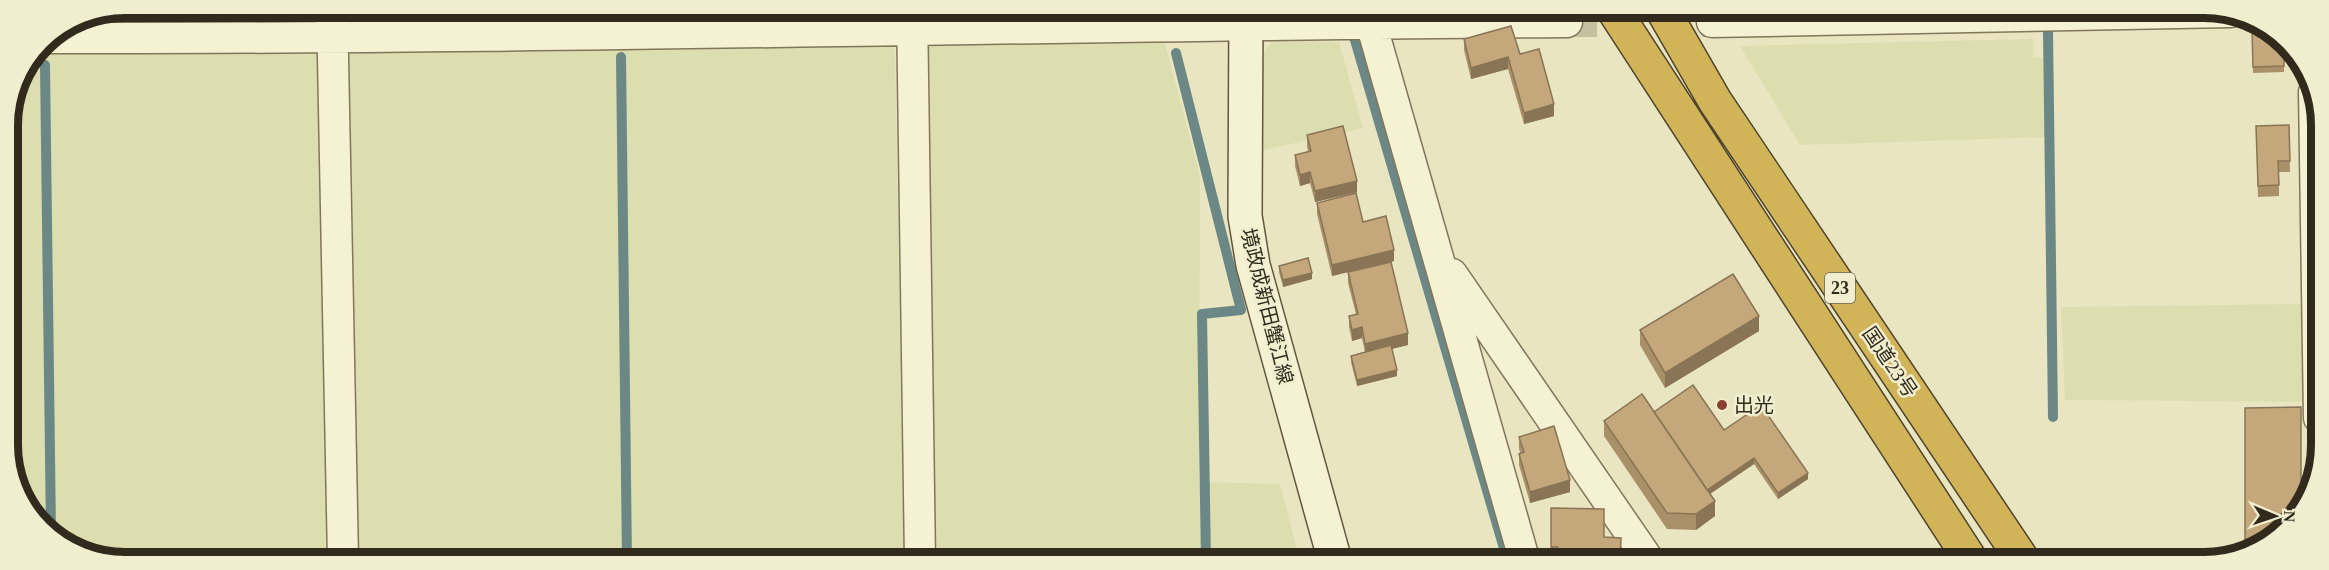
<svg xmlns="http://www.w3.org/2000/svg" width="2329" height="570" font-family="'Times New Roman','Noto Sans JP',serif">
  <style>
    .farmland { fill: #dcdeaf }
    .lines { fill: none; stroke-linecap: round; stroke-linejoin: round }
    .stream { stroke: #6b8887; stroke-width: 10 }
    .street-tunnel { stroke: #c4c0a0; stroke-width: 30; stroke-dasharray: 30 15; stroke-linecap: butt }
    .street-casing { stroke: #81765a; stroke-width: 33 }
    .secondary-casing { stroke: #62573d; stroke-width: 36 }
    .highway-casing { stroke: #4e442e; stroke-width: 36 }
    .street { stroke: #f5f1d3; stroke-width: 30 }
    .secondary { stroke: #f5f1d3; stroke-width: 33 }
    .highway { stroke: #d2b458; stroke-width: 33 }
    .wall { fill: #a99069 }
    .shaded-wall { fill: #897555 }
    .building { fill: #c4a77a; stroke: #897555; stroke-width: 1.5 }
    .poi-dot { fill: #8a4130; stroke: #f1eed0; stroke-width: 2 }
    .labels { text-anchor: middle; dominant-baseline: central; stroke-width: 5; stroke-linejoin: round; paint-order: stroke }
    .shield { fill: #f1eed0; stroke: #6b6653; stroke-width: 1.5 }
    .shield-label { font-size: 18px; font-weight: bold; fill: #322b1d }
    .street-label { font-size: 20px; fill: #322b1d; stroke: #f1eed0 }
    .poi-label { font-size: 20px; fill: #322b1d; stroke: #f1eed0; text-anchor: start }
    .rim { fill: none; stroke: #322b1d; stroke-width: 8 }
  </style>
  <rect width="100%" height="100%" fill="#e9e5c1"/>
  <path class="farmland" d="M 125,8 L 325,8 L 320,21 L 68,24 L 80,16 Z
    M 343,8 L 893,8 L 891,15 L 347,23 Z
    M 924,8 L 1151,9 L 1153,13 L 924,16 Z
    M 2033,39 L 2033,58 L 2046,58 L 2046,137 L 1800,145 L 1740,46 Z
    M 1164,40 L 1200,176 L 1199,482 L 1280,484 L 1300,561 L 933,561 L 927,42 Z
    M 1273,41 L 1339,42 L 1363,128 L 1259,151 L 1260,56 Z
    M 889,43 L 895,50 L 904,561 L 350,560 L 347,47 Z
    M 320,49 L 333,560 L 102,560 L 42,528 L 10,468 L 8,117 L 17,80 L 35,52 Z
    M 2306,304 L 2308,402 L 2065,400 L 2061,307 Z"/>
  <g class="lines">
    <path class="stream" d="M 2048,31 L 2053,417
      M 1355,40 L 1508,562
      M 1176,53 L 1241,310 L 1202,314 L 1206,561
      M 621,57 L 627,561
      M 45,65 L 51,533"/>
    <path class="street-tunnel" d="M 1567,22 L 1712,22"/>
    <g class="street-casing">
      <path id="street" d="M 332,8 L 343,560
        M 912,8 L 920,561
        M 1367,9 L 1525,562
        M 1712,22 L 2231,12
        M 48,38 C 555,39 1061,25 1567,22
        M 2314,92 L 2319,418
        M 1452,274 L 1650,562"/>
    </g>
    <g class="secondary-casing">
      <path id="secondary" d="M 1246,9 L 1245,216 L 1253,265 L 1335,561"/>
    </g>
    <g class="highway-casing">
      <path id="highway" d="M 1613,9 L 1972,562
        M 1662,9 L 1715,101 L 2024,562"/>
    </g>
    <use href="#street" class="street"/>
    <use href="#secondary" class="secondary"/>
    <use href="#highway" class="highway"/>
  </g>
  <path class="wall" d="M 2252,30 L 2284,66 L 2284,72 L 2253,73 Z
    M 1464,39 L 1520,54 L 1554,116 L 1524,124 L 1508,69 L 1471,79 L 1464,50 Z
    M 2289,125 L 2290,172 L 2279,172 L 2279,196 L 2258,197 L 2256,126 Z
    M 1307,135 L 1357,192 L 1315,202 L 1310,183 L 1300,186 L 1295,166 L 1295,155 L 1308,152 L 1307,146 Z
    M 1317,203 L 1363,222 L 1394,261 L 1391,262 L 1408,345 L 1392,349 L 1397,376 L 1357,386 L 1351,362 L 1351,356 L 1365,352 L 1362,338 L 1352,341 L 1349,327 L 1349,316 L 1356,314 L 1348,283 L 1348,272 L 1332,276 L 1317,214 Z
    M 1279,266 L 1312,279 L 1283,287 L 1279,272 Z
    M 1640,330 L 1759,331 L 1665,388 L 1640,345 Z
    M 1654,412 L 1724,430 L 1808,479 L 1778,499 L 1754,464 L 1710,494 L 1715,516 L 1696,530 L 1667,529 L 1604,436 L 1604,421 Z
    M 1519,437 L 1570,492 L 1530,503 L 1519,465 L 1519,454 L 1520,453 L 1519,448 Z
    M 1604,509 L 1558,558 L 1551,558 L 1551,547 Z"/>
  <path class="shaded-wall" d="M 1508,57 L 1508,69 L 1471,79 L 1471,68 Z
    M 1554,104 L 1554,116 L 1524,124 L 1524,113 Z
    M 1310,172 L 1310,183 L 1300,186 L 1300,175 Z
    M 1357,181 L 1357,192 L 1315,202 L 1315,191 Z
    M 1394,250 L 1394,261 L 1332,276 L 1332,265 Z
    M 1312,273 L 1312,279 L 1283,287 L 1283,280 Z
    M 1759,316 L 1759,331 L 1665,388 L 1665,373 Z
    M 1362,327 L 1362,338 L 1352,341 L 1352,330 Z
    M 1408,333 L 1408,345 L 1365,355 L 1365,344 Z
    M 1397,370 L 1397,376 L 1357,386 L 1357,380 Z
    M 1754,458 L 1754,464 L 1704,498 L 1704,492 Z
    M 1808,473 L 1808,479 L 1778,499 L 1778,493 Z
    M 1570,480 L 1570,492 L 1530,503 L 1530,492 Z
    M 1715,501 L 1715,516 L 1696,530 L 1696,514 Z"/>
  <path class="building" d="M 1511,26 L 1520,54 L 1539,49 L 1554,104 L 1524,113 L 1508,57 L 1471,68 L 1464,39 Z
    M 2252,30 L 2265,30 L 2284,40 L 2284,66 L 2253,67 Z
    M 2289,125 L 2290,161 L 2278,161 L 2279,185 L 2258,186 L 2256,126 Z
    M 1343,126 L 1357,181 L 1315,191 L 1310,172 L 1300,175 L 1295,155 L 1311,151 L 1307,135 Z
    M 1356,193 L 1363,222 L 1386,216 L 1394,250 L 1332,265 L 1317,203 Z
    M 1308,258 L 1312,273 L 1283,280 L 1279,266 Z
    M 1391,262 L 1408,333 L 1365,344 L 1362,327 L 1352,330 L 1349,316 L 1358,314 L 1348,272 Z
    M 1733,274 L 1759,316 L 1665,373 L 1640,330 Z
    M 1391,345 L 1397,370 L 1357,380 L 1351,356 Z
    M 1693,385 L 1724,430 L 1761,405 L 1808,473 L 1778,493 L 1754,458 L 1707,490 L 1654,412 Z
    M 1642,394 L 1715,501 L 1696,514 L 1667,513 L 1604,421 Z
    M 2301,407 L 2301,499 L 2281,534 L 2245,548 L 2245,408 Z
    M 1554,426 L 1570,480 L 1530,492 L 1519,454 L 1524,452 L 1519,437 Z
    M 1551,508 L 1604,509 L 1604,537 L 1621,538 L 1620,562 L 1558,562 L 1558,547 L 1551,547 Z"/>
  <circle class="poi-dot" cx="1722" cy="405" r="6"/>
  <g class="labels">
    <rect class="shield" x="1825" y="273" width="30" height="30" rx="4.5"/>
    <g class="shield-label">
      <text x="1840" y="288">23</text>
    </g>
    <g class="street-label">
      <text transform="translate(1267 306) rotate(76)">境政成新田蟹江線</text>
      <text transform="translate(1890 362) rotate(56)">国道23号</text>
    </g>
    <g class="poi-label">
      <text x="1734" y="405">出光</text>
    </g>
  </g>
  <path d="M0 0H2329V570H0ZM125 18H2204A107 107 0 0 1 2311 125V445A107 107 0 0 1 2204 552H125A107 107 0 0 1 18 445V125A107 107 0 0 1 125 18Z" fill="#f1eed0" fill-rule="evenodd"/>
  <path class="rim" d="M125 18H2204A107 107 0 0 1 2311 125V445A107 107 0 0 1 2204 552H125A107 107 0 0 1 18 445V125A107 107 0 0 1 125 18Z"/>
  <g transform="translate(2275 516) rotate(92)" stroke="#f1eed0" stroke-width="4.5" paint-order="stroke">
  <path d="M0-4.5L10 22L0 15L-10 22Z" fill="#322b1d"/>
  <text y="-9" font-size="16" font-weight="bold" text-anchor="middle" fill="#322b1d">N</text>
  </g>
</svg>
